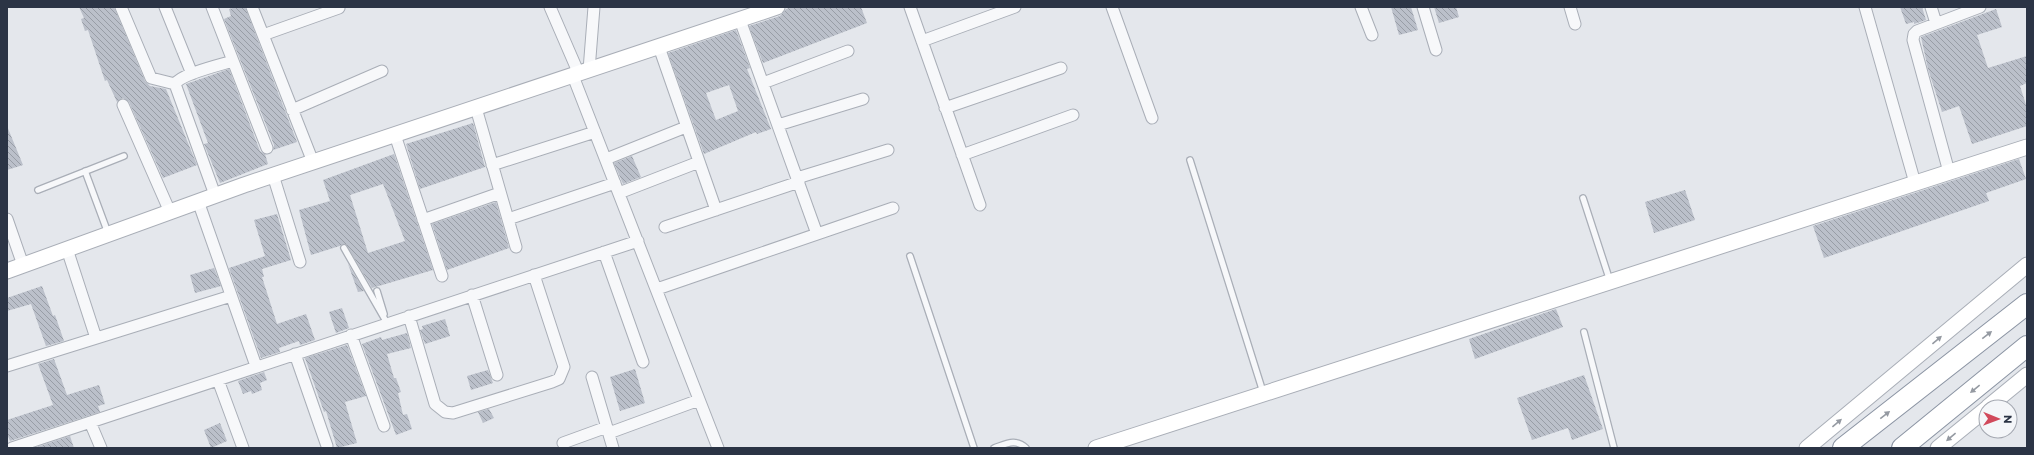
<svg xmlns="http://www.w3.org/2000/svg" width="2034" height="455" viewBox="0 0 2034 455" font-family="Montserrat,sans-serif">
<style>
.building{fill:url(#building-back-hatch);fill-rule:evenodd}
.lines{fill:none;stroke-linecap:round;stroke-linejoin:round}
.lane-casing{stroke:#a9aeb7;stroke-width:8}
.street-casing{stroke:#a9aeb7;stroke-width:13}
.secondary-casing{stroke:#a9aeb7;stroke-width:17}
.highway-casing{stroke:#8b94a3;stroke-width:22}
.lane{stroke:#f7f8fa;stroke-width:5.5}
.street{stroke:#f7f8fa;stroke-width:11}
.secondary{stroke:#fff;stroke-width:15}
.highway{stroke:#fff;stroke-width:20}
.oneway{fill:#959aa2}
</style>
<defs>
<pattern id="building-back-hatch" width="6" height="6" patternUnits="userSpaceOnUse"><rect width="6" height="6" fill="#bbc0ca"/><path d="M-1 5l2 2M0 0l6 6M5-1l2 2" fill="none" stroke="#989da6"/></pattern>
</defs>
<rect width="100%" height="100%" fill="#e4e7ec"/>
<path class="building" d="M79,7H114L145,81L150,86L166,89L197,165L163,178L129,102L123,98L117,102L107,80L105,81L88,30L85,31L81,19L84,18Z
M236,7H245L297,142L273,150L274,145L224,19L231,16L229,9Z
M791,7H861L867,23L763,63L749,26L780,16L786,9Z
M1391,7H1411L1418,30L1399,35Z
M1434,7H1456L1459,17L1439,23Z
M1900,7H1922L1926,20L1914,24V22L1906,24Z
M1996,9L2002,27L1977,35L1988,68L2027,56V83L2020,86L2027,108V126L1972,144L1959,106L1942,112L1928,69L1921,37Z
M736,30L750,68L747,69L771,129L757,134L756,132L704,154L668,53ZM729,85L738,111L716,120L706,93Z
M229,69L260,151L265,154L268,164L220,183L204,144L208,143L186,84Z
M473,123L485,167L420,189L406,144Z
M7,126L23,165L7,170Z
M394,154L433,270L372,288L346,244L311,255L299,210L330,201L323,180ZM383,184L405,241L368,253L350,195Z
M632,156L641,177L623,184L614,163Z
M2019,159L2026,179L1986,193L1989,201L1824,258L1813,226Z
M1685,190L1695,220L1654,233L1645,202Z
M496,202L509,248L447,270L432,224Z
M277,214L291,260L262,269L264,277H262L277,324L306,314L315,340L300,345L299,341L279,348L280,352L261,358L229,268L265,256L254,220Z
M348,264L364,291L358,292Z
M214,268L221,286L195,293L190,275Z
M42,286L53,316L55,315L64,341L46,346L31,304L7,311V298Z
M342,308L349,328L336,333L329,312Z
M1556,309L1563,327L1475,359L1469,339Z
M445,319L450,336L425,344L420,330L423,329L422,326Z
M407,333L411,348L387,354L394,378H396L401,392L398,393L403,415L407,414L412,429L396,435L362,344L381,337L382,340Z
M347,345L366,396L345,402L357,443L337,448L326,411L324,412L305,358Z
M54,359L67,395L99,385L105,404L98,406L100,412L10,441L7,434V420L53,405L38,364Z
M635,369L645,403L620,411L610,377Z
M488,370L493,383L471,390L467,376Z
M264,372L267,380L260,383L262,390L252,394L251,391L243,394L238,381Z
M1584,375L1603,429L1572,440L1568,428L1532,440L1517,398Z
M489,409L494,418L483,423L478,412Z
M220,423L227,441L211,448L204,430Z
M70,436L74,448H34Z"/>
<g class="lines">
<defs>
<path id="lane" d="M1190,160L1263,392
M85,171L108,233
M38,190L124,156
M1583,198L1610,281
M344,248L387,323
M910,256L974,448
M377,291L384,314
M1584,332L1614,448
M994,448C1006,444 1016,438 1026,448"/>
<path id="street" d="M121,7L151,78L175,84
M165,7L192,74
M212,7L267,148
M252,7L313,162
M550,7L579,74
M910,7L980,205
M1112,7L1152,118
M1361,7L1372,35
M1423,7L1436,50
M1570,7L1575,24
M1865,7L1915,183
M1931,7L1936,23
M740,20L817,234
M263,35L339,8
M922,41L1015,7
M659,47L716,210
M589,70L594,7
M573,76L718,448
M763,83L848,51
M123,105L170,212
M476,108L516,247
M945,108L1061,68
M292,110L382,71
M778,125L863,99
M395,135L442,276
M962,155L1073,115
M606,159L686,127
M492,165L595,132
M1949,172L1913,40L1914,34L1917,31L1980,7
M273,175L300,262
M797,178L888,150
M619,193L699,162
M215,195L175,84C181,74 220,65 233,61
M198,201L256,366
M7,219L23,265
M508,219L615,183
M423,220L500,193
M665,227L799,182
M67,249L96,338
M604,252L643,362
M657,289L893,208
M472,295L497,375
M409,316L435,404L445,412L453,413L552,382L559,379L564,367L534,275
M351,335L384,426
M295,354L327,446
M7,366L231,296
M592,377L613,448
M218,380L243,448
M90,422L101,448
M609,433L699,400
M563,443L607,427
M12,448L638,241"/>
<path id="secondary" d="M7,271L244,185L777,7
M1988,407L2027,375
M1096,448L2027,147
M1807,448L2027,265
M1938,448L1986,409"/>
<path id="highway" d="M1843,448L2027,304
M1902,448L2027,346"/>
</defs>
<use href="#lane" class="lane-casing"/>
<use href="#street" class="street-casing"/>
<use href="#secondary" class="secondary-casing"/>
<use href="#highway" class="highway-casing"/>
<use href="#lane" class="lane"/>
<use href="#street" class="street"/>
<use href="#secondary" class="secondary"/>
<use href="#highway" class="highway"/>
</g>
<defs><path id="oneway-solid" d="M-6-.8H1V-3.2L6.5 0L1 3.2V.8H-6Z"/></defs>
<g class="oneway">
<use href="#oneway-solid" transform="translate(1987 335) rotate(-38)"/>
<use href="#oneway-solid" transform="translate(1937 340) rotate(-40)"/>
<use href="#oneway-solid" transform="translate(1975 389) rotate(141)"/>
<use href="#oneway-solid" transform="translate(1885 415) rotate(-38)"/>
<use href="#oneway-solid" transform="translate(1837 423) rotate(-40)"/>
<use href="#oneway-solid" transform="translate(1951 437) rotate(140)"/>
</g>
<rect width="2034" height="455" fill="none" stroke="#2b3445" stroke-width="16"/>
<g transform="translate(1998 419) rotate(91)"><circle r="19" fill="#f4f6f9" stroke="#a4a8b1"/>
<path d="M0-3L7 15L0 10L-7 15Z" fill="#d1495b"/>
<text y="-6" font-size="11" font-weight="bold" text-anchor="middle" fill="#2b3445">N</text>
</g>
</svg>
